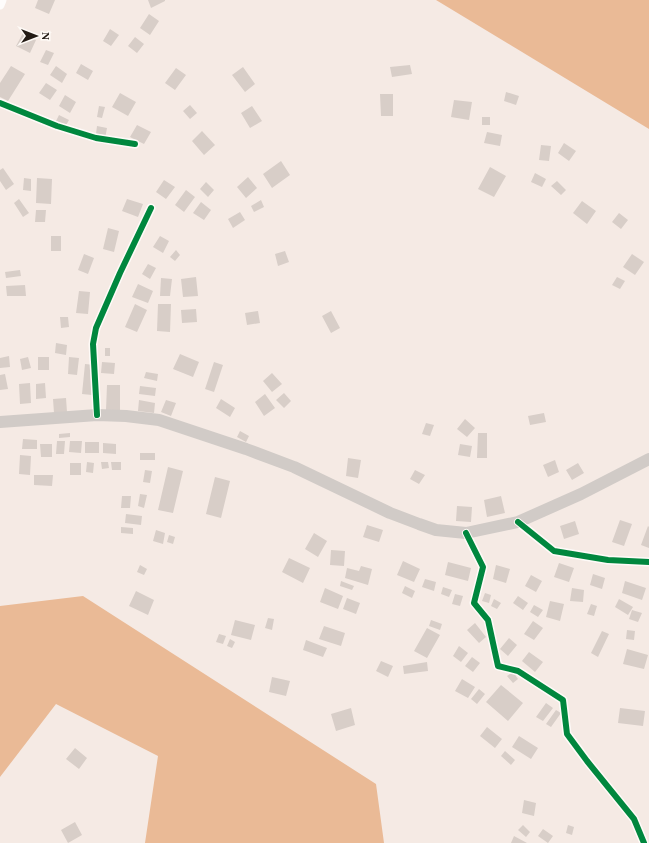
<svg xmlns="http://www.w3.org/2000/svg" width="649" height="843" viewBox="0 0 649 843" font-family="Georgia,serif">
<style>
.forest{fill:#eaba96}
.building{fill:#d8cec8}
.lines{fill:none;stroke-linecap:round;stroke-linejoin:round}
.minor{stroke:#fefcfb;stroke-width:9}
.secondary{stroke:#d1cbc7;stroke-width:12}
.cycleway-casing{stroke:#fefaf6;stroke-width:8}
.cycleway{stroke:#00873e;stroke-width:6}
</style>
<rect width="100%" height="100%" fill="#f5eae4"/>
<path class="forest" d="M436,0H649V129Z
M83,596L376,784L384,843H145L158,756L56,704L0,777V606Z"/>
<path class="building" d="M38,0H55L49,14L35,8Z
M148,0H165V1L151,8Z
M149,14L159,21L150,35L140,28Z
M110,29L119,35L111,46L103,41Z
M23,33L36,40L30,53L16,46Z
M135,37L144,44L137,53L128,46Z
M46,50L54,53L48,65L40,62Z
M81,64L93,71L88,80L76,73Z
M410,65L412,74L392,77L390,67Z
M11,66L25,74L8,101L0,97V83Z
M56,66L67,74L62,83L50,75Z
M243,67L255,84L245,92L232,75Z
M176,68L186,75L175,90L165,83Z
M46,83L57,90L50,100L39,93Z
M506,92L519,96L516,105L504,101Z
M120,93L136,102L128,116L112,107Z
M380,94H393V116H381Z
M65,95L76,102L70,113L59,106Z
M454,100L472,102L469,120L451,117Z
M190,105L197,113L190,119L183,111Z
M99,106L105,107L102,118L97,117Z
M252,106L262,121L250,128L241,113Z
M59,115L69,120L62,132L53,127Z
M482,117H490V125H482Z
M137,125L151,132L144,144L130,137Z
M97,126L107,128L104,144L95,142Z
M202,131L215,145L204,155L192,141Z
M487,132L502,135L500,146L484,143Z
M564,143L576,151L569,161L558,153Z
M541,145L551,146L549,161L539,160Z
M281,161L290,175L272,188L263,174Z
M490,167L506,176L494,197L478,189Z
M3,168L14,184L6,190L0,181V170Z
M535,173L546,179L542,187L531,182Z
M248,177L257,188L246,198L237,187Z
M24,178L31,179V191L23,190Z
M37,178L52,179L51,204L36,203Z
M164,180L175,187L166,199L156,192Z
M557,181L566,190L561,195L551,186Z
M206,182L214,190L208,197L200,189Z
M186,190L195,197L184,212L175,205Z
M19,199L29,213L23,217L14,203Z
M127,199L143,204L138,217L122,211Z
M261,200L264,207L254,212L251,206Z
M582,201L596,211L587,224L573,213Z
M201,202L211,210L204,220L193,213Z
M36,210H46L45,222H35Z
M240,212L245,220L233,228L228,219Z
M619,213L628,220L621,229L612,222Z
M108,228L119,231L114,252L103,249Z
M51,236H61V251H51Z
M160,236L169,241L163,253L153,247Z
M176,250L180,255L175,261L170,257Z
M285,251L289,262L278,266L275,254Z
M84,254L94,258L88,274L78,270Z
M632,254L644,262L635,275L623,267Z
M148,264L156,268L150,279L142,274Z
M20,270L21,276L6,278L5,272Z
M196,277L198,296L183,297L181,279Z
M617,277L625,281L620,289L612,285Z
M161,278L172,279L170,296H160Z
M138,284L153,291L148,303L132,297Z
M25,285L26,296H7L6,286Z
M79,291L90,292L88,314L76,313Z
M135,304L147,310L137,332L125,327Z
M158,304H171L170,332L157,331Z
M196,309L197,322L182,323L181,310Z
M258,311L260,323L247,325L245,313Z
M331,311L340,328L331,333L322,316Z
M60,317H68L69,327L61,328Z
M56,343L67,345L66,355L55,353Z
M105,348H110V356H105Z
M180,354L199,362L193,377L173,369Z
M9,356L10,367L0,368V358Z
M28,357L31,368L22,370L20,359Z
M38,357H49V370H38Z
M69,357L79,358L77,375L68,374Z
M102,362L115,363L114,374L101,373Z
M214,362L223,365L214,392L205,389Z
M85,364L95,365L92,395L82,394Z
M146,372L158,374L157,381L144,378Z
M272,373L282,384L272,392L263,381Z
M5,374L8,389L0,390V375Z
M30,383L31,403L20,404L19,384Z
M45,383L46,398L36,399V384Z
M107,385H120V410H106Z
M140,386L156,388L155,396L139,394Z
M284,393L291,401L284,408L276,400Z
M265,394L275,408L264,416L255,402Z
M66,398L67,412L54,413L53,399Z
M221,399L235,408L230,417L216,408Z
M139,400L155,403L154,413L138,411Z
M166,400L176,403L171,416L161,412Z
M544,413L546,422L530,425L528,416Z
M465,419L475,428L467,437L457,429Z
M426,423L434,425L430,436L422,434Z
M240,431L249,436L246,442L237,437Z
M70,433V437L59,438V434Z
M478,433H487V458H477Z
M23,439L37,440V449H22Z
M57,441H65L64,454H56Z
M70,441H82L81,453L69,452Z
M85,442H99V453H85Z
M103,443L116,444V454L103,453Z
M40,444H52V457H41Z
M460,444L472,446L470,457L458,455Z
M140,453H155V460H140Z
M20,455L31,456L30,475L19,474Z
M348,458L361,460L358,478L346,476Z
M555,460L559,472L548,477L543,465Z
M87,462L94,463L93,473L86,472Z
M101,462H108L109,468L102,469Z
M111,462H121V470H112Z
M70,463H81V475H70Z
M578,463L584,473L572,480L566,470Z
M168,467L183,471L173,513L158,510Z
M145,470L152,471L150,483L143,482Z
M415,470L425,475L419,484L410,479Z
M34,475H53L52,486L34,485Z
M215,477L230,481L221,518L206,514Z
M140,494L147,495L144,508L138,506Z
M122,496H131L130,508H121Z
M501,496L505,513L487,517L484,500Z
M457,506L472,507L471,522L456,521Z
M126,514L142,516L141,525L125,523Z
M620,520L632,524L624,546L612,542Z
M575,521L579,534L564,539L560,526Z
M367,525L383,530L379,542L363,537Z
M648,526L649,527V548L641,545Z
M121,527L133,528V534L121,533Z
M156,530L165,533L163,544L153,541Z
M314,533L327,541L318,557L305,549Z
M169,535L175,537L173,544L167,542Z
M331,550L345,551L344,566L330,565Z
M289,558L310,568L303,583L282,572Z
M403,561L420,569L414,582L397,575Z
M448,562L471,568L468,581L445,575Z
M559,563L574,568L569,582L554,577Z
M140,565L147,569L144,575L137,572Z
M496,565L510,569L506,583L493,579Z
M361,566L372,569L368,585L345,578L347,568L359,571Z
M593,574L605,578L602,589L590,585Z
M531,575L542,581L536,592L525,586Z
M425,579L436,582L434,591L422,587Z
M341,581L354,586L352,590L340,586Z
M625,581L646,588L642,600L622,593Z
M405,586L415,591L412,598L402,593Z
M443,587L452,590L449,597L441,594Z
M325,588L343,596L338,609L320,602Z
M572,588L584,590L583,602L570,601Z
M136,591L154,600L148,615L129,606Z
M485,593L491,595L489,603L482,601Z
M455,594L463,596L460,606L452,604Z
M518,596L528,603L523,610L513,603Z
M347,598L360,603L356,614L343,609Z
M494,599L501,603L497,609L491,606Z
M619,599L633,607L628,615L615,607Z
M550,601L564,604L560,621L546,617Z
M591,604L597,606L594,616L587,614Z
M534,605L543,610L538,617L530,612Z
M632,610L642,613L638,622L629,619Z
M268,618L274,619L272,630L265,628Z
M235,620L255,625L251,640L231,635Z
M431,620L442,624L440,630L429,626Z
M533,621L543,628L534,640L524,634Z
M475,623L486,637L479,643L467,630Z
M324,626L345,633L341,646L319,639Z
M427,628L440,635L427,658L414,651Z
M627,630L635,631L634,640L626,639Z
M602,631L609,634L598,657L591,653Z
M219,634L226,636L223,644L216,642Z
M509,638L517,645L508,656L500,649Z
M230,639L235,642L232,648L227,646Z
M306,640L327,648L323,657L303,650Z
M459,646L468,653L461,662L453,656Z
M627,649L648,655L644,669L623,664Z
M529,652L543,662L535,672L522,661Z
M472,657L480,663L473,672L465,666Z
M381,661L393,666L388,677L376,671Z
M427,662L428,671L404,674L403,666Z
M513,672L518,679L513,683L507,676Z
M272,677L290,681L286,696L269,692Z
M462,679L475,687L468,698L455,691Z
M501,685L523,703L508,721L486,702Z
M479,689L485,694L477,704L471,699Z
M546,703L553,708L543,721L536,717Z
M351,708L355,725L336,731L331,714Z
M620,708L645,711L643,726L618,723Z
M556,710L561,713L551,727L546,724Z
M487,727L502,739L495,748L480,736Z
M519,736L538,748L531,759L512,747Z
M75,748L87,758L79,769L66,759Z
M505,751L515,760L511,765L501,756Z
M524,800L536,803L534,816L522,813Z
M75,822L82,835L68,843L61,830Z
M523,825L530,832L526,837L518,830Z
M568,825L574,827L572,835L566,833Z
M543,829L553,836L548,843L538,836Z
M514,836L527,843H511Z"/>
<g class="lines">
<path class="minor" d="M0,5L2,0
M0,103L57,126L96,138L135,144
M97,415L93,344L96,328L120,273L151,208
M518,522L554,551L608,560L649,562
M466,533L483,567L474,603L488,620L498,666L518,671L563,700L567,734L587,761L634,819L644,843"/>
<path class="secondary" d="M0,422L97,415L126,416L159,420L246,449L294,467L390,513L419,524L436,530L466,533L518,522L581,494L649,459"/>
<defs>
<path id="cycleway" d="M0,103L57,126L96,138L135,144
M97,415L93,344L96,328L120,273L151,208
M518,522L554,551L608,560L649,562
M466,533L483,567L474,603L488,620L498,666L518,671L563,700L567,734L587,761L634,819L644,843"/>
</defs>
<use href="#cycleway" class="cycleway-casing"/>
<use href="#cycleway" class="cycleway"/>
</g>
<g transform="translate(36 36) rotate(90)" stroke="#fefaf6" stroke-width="3" paint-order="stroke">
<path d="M0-3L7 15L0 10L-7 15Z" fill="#231b15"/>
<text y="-6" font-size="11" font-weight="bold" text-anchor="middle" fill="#231b15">N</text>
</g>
</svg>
